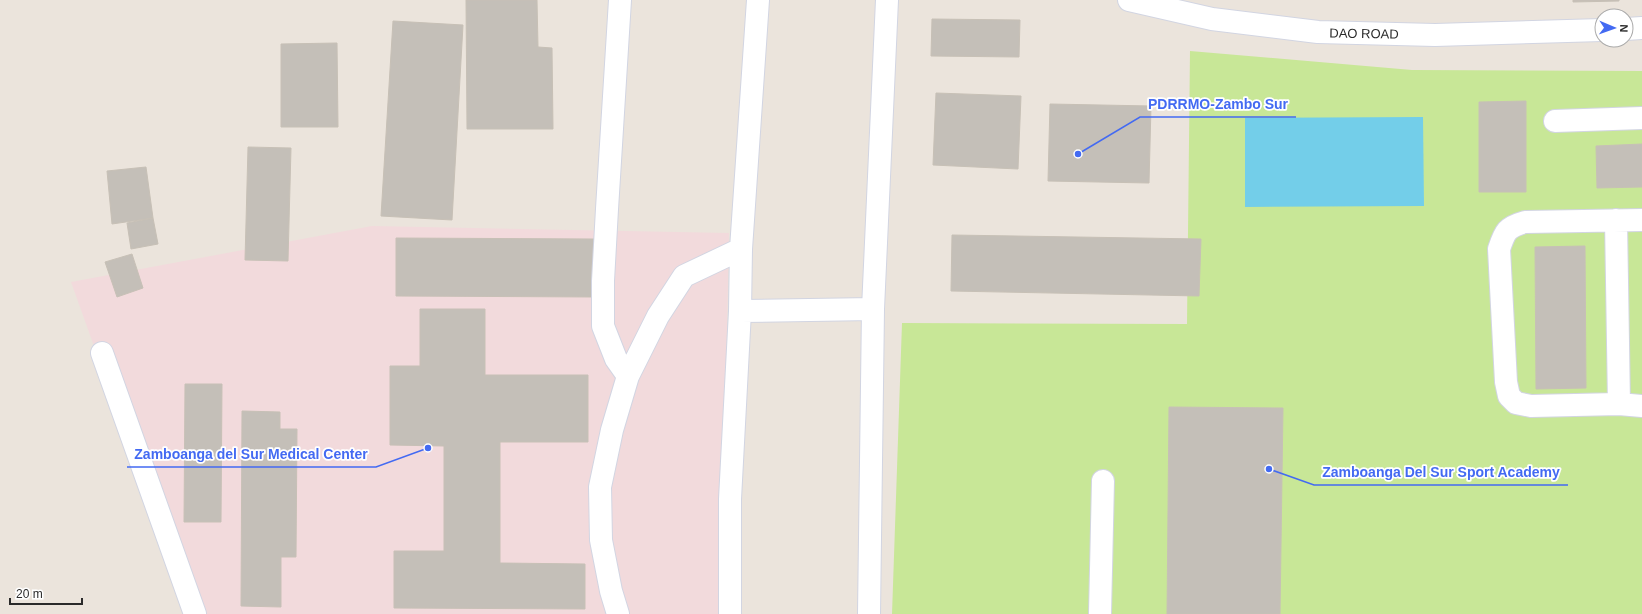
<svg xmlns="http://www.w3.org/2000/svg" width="1642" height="614" viewBox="0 0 1642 614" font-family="Helvetica,sans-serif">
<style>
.medical{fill:#f2dadc}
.pitch{fill:#c8e797}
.water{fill:#73cee9}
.building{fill:#c4bfb8;stroke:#c7c0b6}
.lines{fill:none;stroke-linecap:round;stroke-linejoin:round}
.minor-casing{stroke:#d2d5e2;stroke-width:24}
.minor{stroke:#fff;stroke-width:22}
.labels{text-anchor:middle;stroke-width:3.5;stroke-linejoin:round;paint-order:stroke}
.street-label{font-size:13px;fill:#2a2a2a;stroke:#fff}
.leader{fill:none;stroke:#436af2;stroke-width:1.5}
.callout-dot{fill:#436af2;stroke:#fff;stroke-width:1.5}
.callout-label{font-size:14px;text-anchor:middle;font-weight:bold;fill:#436af2;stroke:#fff;stroke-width:3.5;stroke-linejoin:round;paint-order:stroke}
</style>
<rect width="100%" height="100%" fill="#ebe4dc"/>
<path class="medical" d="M372,226L729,233L721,614H190L71,282Z"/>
<path class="pitch" d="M1190,51L1412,70L1642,71V614H892L902,323L1187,324Z"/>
<path class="water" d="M1423,117L1424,206L1245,207V118Z"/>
<path class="building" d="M466,0H537L538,47L552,48L553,129H467Z
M1573,0H1619V1L1573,2Z
M932,19L1020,20L1019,57L931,56Z
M393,21L463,25L452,220L381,216Z
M337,43L338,127H281V44Z
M936,93L1021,96L1018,169L933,165Z
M1526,101V192H1479V102Z
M1050,104L1151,106L1149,183L1048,181Z
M1642,144V187L1597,188L1596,146Z
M248,147L291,148L288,261L245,260Z
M146,167L153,218L112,224L107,171Z
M153,218L158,244L131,249L127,223Z
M952,235L1201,239L1199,296L951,291Z
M396,238L594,239V297L396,296Z
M1585,246L1586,388L1536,389L1535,247Z
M132,254L143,288L117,297L105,262Z
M420,309H485V375H588V442H500V563L585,564V609L394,608V551H444V446L390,445V366H420Z
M185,384H222L221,522H184Z
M1169,407L1283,408L1280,614H1167Z
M242,411L280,412V429H297L296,557H281V607L241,606Z"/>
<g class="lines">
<defs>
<path id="minor" d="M620,0L607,209L603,281V326L616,359L628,376
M758,0L741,249L740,311L873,309
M1129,0L1212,19L1318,32L1435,35L1602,30
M1626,29L1642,28
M1555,121L1642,118
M1616,220L1619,404
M1642,220L1525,222C1507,227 1505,231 1499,249L1506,382L1509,396L1516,403L1531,406L1619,404L1642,406
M102,353L195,614
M618,614L611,591L601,540L600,487L612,430L628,376L658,316L684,276L741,249
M730,614V499L740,311
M869,614L873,309L887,0
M1100,614L1103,481"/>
</defs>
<use href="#minor" class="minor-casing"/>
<use href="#minor" class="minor"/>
</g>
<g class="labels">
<g class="street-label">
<text transform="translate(1364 33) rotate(1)" y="5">DAO ROAD</text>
</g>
</g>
<path class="leader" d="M1078 154L1140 117H1296M428 448L376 467H127M1269 469L1314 485H1568"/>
<g class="callout-dot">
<circle cx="1078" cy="154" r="4"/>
<circle cx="428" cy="448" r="4"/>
<circle cx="1269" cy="469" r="4"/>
</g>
<g class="callout-label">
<text x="1218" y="109">PDRRMO-Zambo Sur</text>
<text x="251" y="459">Zamboanga del Sur Medical Center</text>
<text x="1441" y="477">Zamboanga Del Sur Sport Academy</text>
</g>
<g transform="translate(1614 28) rotate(92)"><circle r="19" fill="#ffffff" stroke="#aaaaaa"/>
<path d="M0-3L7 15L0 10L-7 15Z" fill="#436af2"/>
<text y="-6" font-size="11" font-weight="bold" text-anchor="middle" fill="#2a2a2a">N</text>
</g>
<path d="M10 598v6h72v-6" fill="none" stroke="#2a2a2a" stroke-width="2"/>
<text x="16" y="598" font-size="12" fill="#2a2a2a" stroke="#ffffff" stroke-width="3" paint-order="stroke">20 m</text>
</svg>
